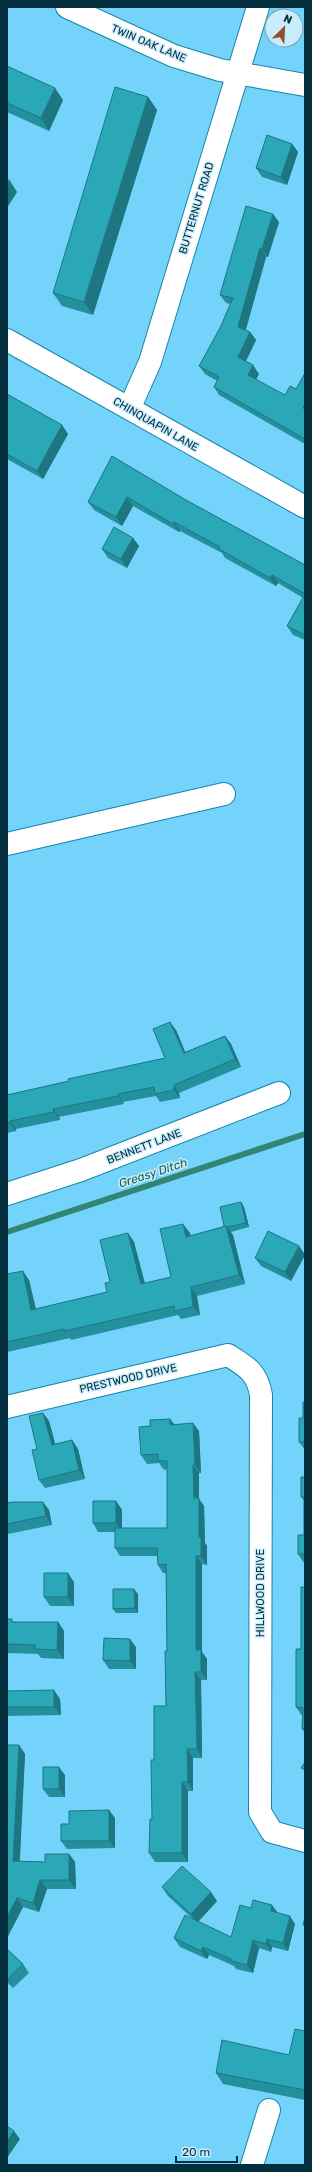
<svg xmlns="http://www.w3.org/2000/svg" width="312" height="2172" viewBox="0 0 312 2172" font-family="Rubik,sans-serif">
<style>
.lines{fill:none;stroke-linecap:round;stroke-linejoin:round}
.stream{stroke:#328572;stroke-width:6}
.minor-casing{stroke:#1784a9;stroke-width:24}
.minor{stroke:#fff;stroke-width:22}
.wall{fill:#25909d}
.shaded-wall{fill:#1e7680}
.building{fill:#2ba8b7;stroke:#1e7680}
.labels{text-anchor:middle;stroke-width:3;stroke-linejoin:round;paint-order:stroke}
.street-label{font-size:11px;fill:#032f3e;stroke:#c9ecfc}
.water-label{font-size:12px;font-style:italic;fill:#17634c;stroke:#c9ecfc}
</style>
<rect width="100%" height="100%" fill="#74d3fa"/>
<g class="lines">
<path class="stream" d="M7,1232L305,1134"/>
<defs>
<path id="minor" d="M67,7L174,56L220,70L305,85
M7,340L305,507
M130,407L150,362L258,7
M7,844L224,794
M7,1194L81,1170L279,1093
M7,1407L228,1355C247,1367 257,1372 261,1395L260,1812L272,1832L305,1841
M252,2165L269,2110"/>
</defs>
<use href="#minor" class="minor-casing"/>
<use href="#minor" class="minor"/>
</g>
<path class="wall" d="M7,66L63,100L49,131L7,112Z
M148,97L157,110L93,315L62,306L53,293Z
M292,144L298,152L287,185L262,177L256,168Z
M279,222L268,257H266L246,330L250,332L256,340L246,361L259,374L256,380L285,395L296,389L305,373V444L219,395L214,387L217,381L205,374L199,366L220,328L230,304L226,303L220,295Z
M7,394L62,425L68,434L43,479L7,459Z
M112,456L186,500L305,565V640L293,635L287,626L303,598L278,583L276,586L225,558L222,553L180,531L179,532L133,506L122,526L94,510L88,502Z
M133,538L139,546L127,568L108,558L102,549Z
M176,1030L185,1052L225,1036L231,1044L241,1067L179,1093L180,1098L160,1102L156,1096L123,1102L124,1104L59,1117L60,1120L16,1129V1131L7,1133V1095L69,1081L165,1058Z
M241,1202L244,1207L249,1227L231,1232L233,1235L245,1284L197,1296L200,1315L181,1319L178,1315L71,1340L70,1338L7,1352V1274L29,1280L36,1309L107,1292L128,1233L134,1242L145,1283L171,1277L190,1233V1236L224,1226Z
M299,1246L305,1255L291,1281L261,1266L255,1258Z
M305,1402V1450L299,1442Z
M43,1413L49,1421L55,1444L72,1440L78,1449L85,1479L45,1488L39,1480L37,1449Z
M170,1419L174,1424L199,1431L201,1473H199V1499L204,1506L205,1543L207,1546V1565L202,1564V1652L207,1659V1680H201L202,1758H193V1791H188V1862H155L149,1853L152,1819L154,1760L166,1706L167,1651L166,1573H163L158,1565L157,1556H120L115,1548V1532H98L93,1523L116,1501L122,1510V1528H167V1469L164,1470L159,1463L147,1464L141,1455L150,1426Z
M305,1477V1563H304L298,1554L304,1535V1501L301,1497Z
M43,1502L49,1510L52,1525L8,1534L7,1560V1503Z
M74,1582V1606H50L44,1597Z
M305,1587V1733L302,1729V1716L296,1707L301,1649Z
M138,1594V1613H116L113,1609Z
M7,1619L14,1622H58L64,1631V1659L41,1658L38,1654L7,1653Z
M136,1647V1669H109L103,1660Z
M7,1691L60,1699L61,1715L7,1716Z
M19,1745L25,1754L20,1861L45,1862L69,1854L75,1862L76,1889H47L39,1912L23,1907L7,1938Z
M65,1775V1797H49L43,1789Z
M115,1818V1848L67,1849L61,1841L69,1824Z
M162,1887L217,1901L198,1922L231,1937L251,1908L277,1913L295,1924L288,1951L272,1947L271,1952L259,1948L253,1973L236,1969L234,1966L209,1955L207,1959L180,1947L174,1938L193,1919L168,1896Z
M7,1949L23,1964L29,1973L13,1988L7,1982Z
M305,2031V2100L223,2084L216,2073L289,2055Z"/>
<path class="shaded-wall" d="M55,88L63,100L49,131L41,118Z
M148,97L157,110L93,315L84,302Z
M292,144L298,152L287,185L281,177Z
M10,181L17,192L7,208V185Z
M273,214L279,222L268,257L262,249Z
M260,248L266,257L244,335L238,327Z
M250,332L256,340L244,365L238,357Z
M253,365L259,374L253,384L248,375Z
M62,425L68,434L43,479L37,471Z
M127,497L133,506L122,526L116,517Z
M174,522L180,531L179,532L173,524Z
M133,538L139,546L127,568L121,559Z
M272,575L278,583L276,586L270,578Z
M170,1022L176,1030L189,1061L184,1053Z
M225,1036L231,1044L241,1067L235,1059Z
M174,1085L179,1093L180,1098L174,1090Z
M118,1094L123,1102L124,1104L118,1096Z
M53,1109L59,1117L60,1120L54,1112Z
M10,1121L16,1129V1131L10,1123Z
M241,1202L244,1207L249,1227L246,1223Z
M183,1224L190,1233L193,1246L186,1237Z
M226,1226L233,1235L245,1284L239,1275Z
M128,1233L134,1242L147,1293L141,1284Z
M299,1246L305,1255L291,1281L285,1272Z
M23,1271L29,1280L38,1319L31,1310Z
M191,1287L197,1296L200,1315L193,1307Z
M43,1413L49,1421L58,1454L52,1445Z
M170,1419L176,1427L170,1425Z
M193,1423L199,1431L201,1473L195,1465Z
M72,1440L78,1449L85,1479L79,1470Z
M193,1465L199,1473V1499L204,1506L205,1543L207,1546V1565L201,1556L194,1498Z
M116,1501L122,1510V1532L116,1523Z
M43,1502L49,1510L52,1525L46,1516Z
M7,1533L8,1534L7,1560Z
M196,1556L202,1564V1652L207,1659V1680L201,1672L196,1650Z
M68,1573L74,1582V1606L68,1597Z
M134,1589L138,1594V1613L135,1608Z
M58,1622L64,1631V1659L57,1650Z
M130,1639L136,1647V1669L130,1661Z
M195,1672L201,1680L202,1758L197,1749Z
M54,1690L60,1699L61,1715L54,1707Z
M19,1745L25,1754L19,1870L13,1861Z
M187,1749L193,1758V1791L188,1782Z
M59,1767L65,1775V1797L59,1789Z
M182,1782L188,1791V1862L182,1853Z
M109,1810L115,1818V1848L109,1841Z
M69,1854L75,1862L76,1889L69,1880Z
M40,1880L47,1889L39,1912L33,1903Z
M211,1892L217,1901L197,1923L191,1914Z
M17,1898L23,1907L7,1938V1917Z
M272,1905L278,1913L271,1911Z
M290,1916L295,1924L288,1951L283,1943Z
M267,1939L272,1947L271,1952L266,1944Z
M253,1940L259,1948L253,1973L247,1965Z
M203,1947L209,1955L207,1959L201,1951Z
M14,2131L20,2139L7,2158V2141Z"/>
<path class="building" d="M7,66L55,88L41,118L7,103Z
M115,87L148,97L84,302L53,293Z
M267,135L292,144L281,177L256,168Z
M7,179L10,181L7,185Z
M246,206L273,214L262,249L260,248L238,327L250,332L238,357L253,365L248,375L285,395L290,386L296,389L305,373V404L303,408L305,409V439L214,387L219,377L199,366L220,328L233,298L220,295Z
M7,394L62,425L37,471L7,454Z
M112,456L186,500L305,565V594L272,575L270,578L219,549L220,547L174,522L173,524L127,497L116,517L88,502Z
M114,527L133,538L121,559L102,549Z
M305,594V635L287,626Z
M170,1022L184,1053L225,1036L235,1059L174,1085V1090L155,1094L154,1087L118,1094V1096L53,1109L54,1112L10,1121V1123L7,1124V1095L69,1081L68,1079L165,1058L153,1029Z
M241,1202L246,1223L227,1227L226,1226H224L220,1207Z
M183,1224L186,1237L226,1226L239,1275L191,1287L193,1307L175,1311L174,1306L65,1331L64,1329L7,1342V1274L23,1271L31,1310L107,1292L105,1283L110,1282L100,1240L128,1233L141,1284L171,1277L160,1229Z
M268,1231L299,1246L285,1272L255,1258Z
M303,1402H305V1442H299V1418H303Z
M43,1413L52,1445L72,1440L79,1470L39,1480L32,1450L37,1449L29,1416Z
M170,1419V1425L193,1423L195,1465H193L194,1498H199V1537H201V1556H196V1650H201V1672H195L197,1749H187L188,1782H182V1853H149L150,1819H152L151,1760H154V1706H166L165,1651H167L166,1564L158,1565L157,1548H115V1528H167V1461H158V1454L141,1455L139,1427L150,1426V1420Z
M301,1477H305V1554H298V1535H304V1497H301Z
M93,1501H116V1523H93Z
M12,1502H43L46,1516L7,1524V1503Z
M44,1573H68V1597H44Z
M301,1587H305V1729H302L303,1708L296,1707V1649H301Z
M113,1589H134L135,1608L113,1609Z
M7,1619H12V1622H58L57,1650L35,1649V1645L7,1644Z
M104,1638L130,1639V1661L103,1660Z
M54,1690V1707H7V1691Z
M7,1745H19L13,1861L45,1862V1854H69V1880H40L33,1903L17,1898L7,1917Z
M305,1762V1770L301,1768Z
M43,1767H59V1789H43Z
M109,1810V1841H61V1824H69V1811Z
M182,1866L211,1892L191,1914L162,1887Z
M253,1900L272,1905L271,1911L290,1916L283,1943L267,1939L266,1944L253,1940L247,1965L231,1961V1959L203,1947L201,1951L174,1938L185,1915L231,1937L240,1905L251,1908Z
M305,1917V1925H303Z
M7,1949L23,1964L7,1980Z
M295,2029L305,2031V2090L216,2073L222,2040L289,2055Z
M7,2126L14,2131L7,2141Z"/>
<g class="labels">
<g class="street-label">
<text transform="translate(149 43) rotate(23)" y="4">TWIN OAK LANE</text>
<text transform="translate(196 208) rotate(-73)" y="4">BUTTERNUT ROAD</text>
<text transform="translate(156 424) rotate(30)" y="4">CHINQUAPIN LANE</text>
<text transform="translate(144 1146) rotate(-21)" y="4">BENNETT LANE</text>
<text transform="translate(128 1378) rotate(-13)" y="4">PRESTWOOD DRIVE</text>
<text transform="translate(260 1593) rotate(-90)" y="4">HILLWOOD DRIVE</text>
</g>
<g class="water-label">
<text transform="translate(153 1173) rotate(-18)" y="4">Greasy Ditch</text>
</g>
</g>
<rect width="312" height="2172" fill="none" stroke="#032f3e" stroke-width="16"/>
<g transform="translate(284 28) rotate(24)"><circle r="19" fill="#c9ecfc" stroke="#7aa0b0"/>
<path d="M0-3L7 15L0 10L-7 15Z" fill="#954e28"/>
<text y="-6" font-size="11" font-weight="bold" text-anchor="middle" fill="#032f3e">N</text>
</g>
<path d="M176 2156v6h61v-6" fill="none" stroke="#032f3e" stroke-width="2"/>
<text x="182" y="2156" font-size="12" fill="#032f3e" stroke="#c9ecfc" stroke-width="3" paint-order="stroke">20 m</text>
</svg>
